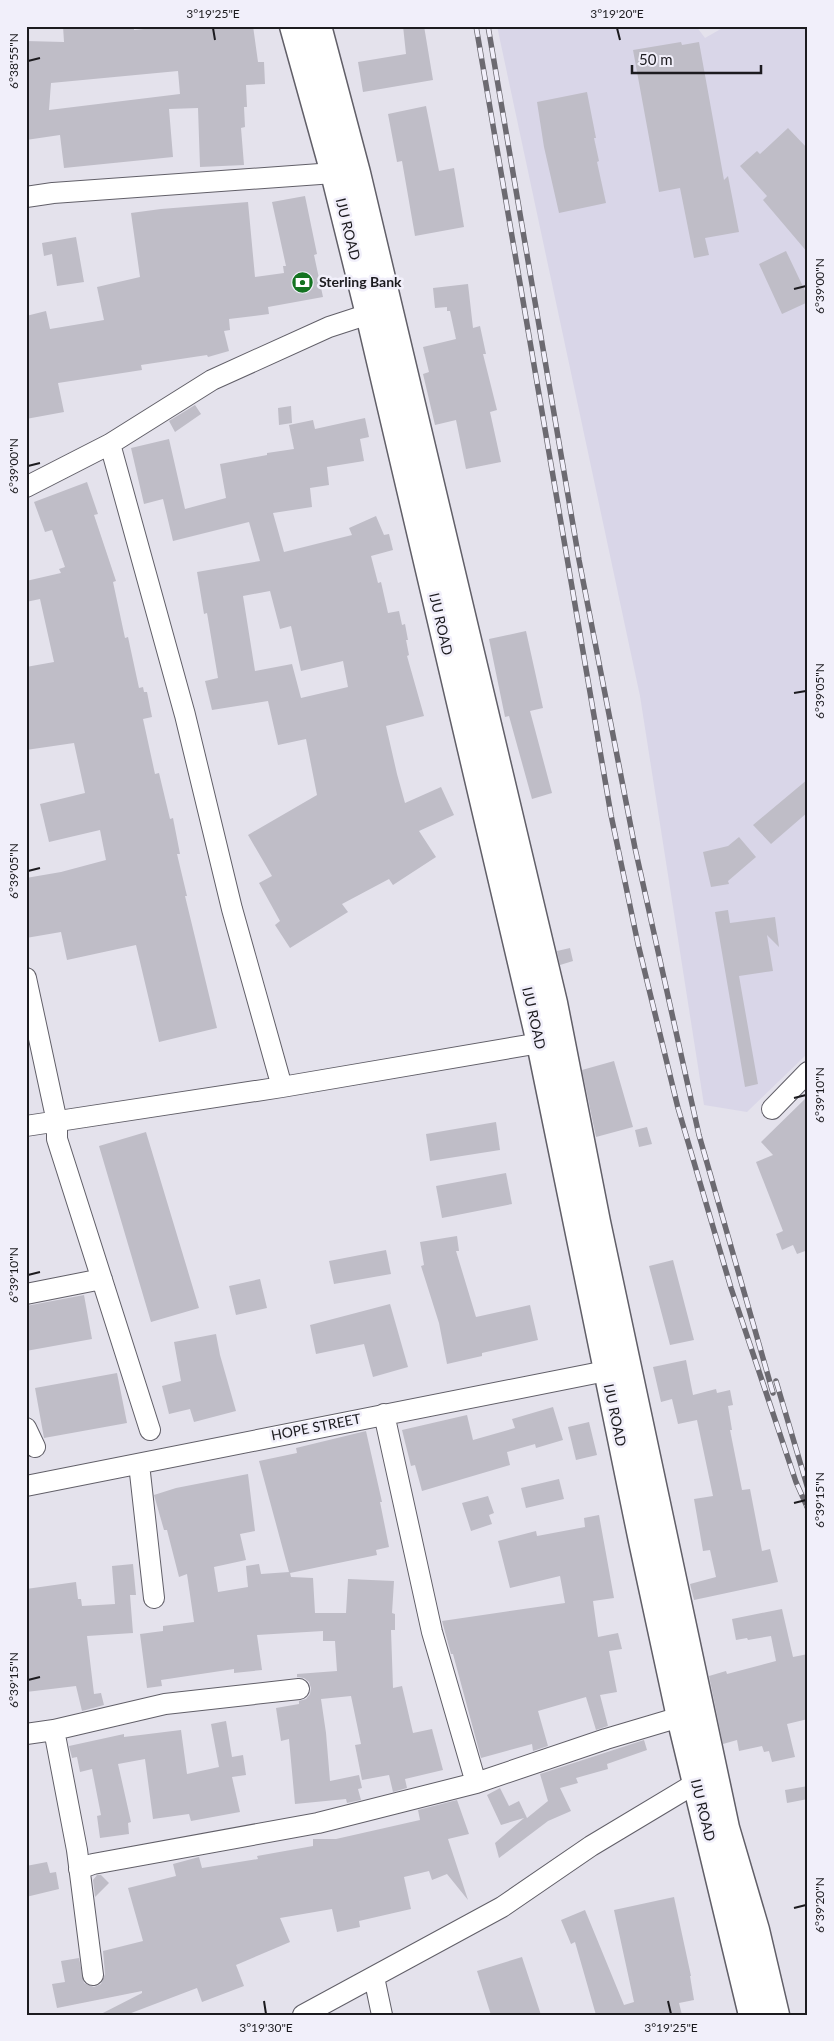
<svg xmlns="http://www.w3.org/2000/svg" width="834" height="2041" viewBox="0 0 834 2041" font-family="Lato,sans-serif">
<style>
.built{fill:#d9d6e8}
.building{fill:#bfbdc7;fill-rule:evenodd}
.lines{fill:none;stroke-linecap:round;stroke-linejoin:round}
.minor-casing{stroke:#615f68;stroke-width:22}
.major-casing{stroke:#615f68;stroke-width:29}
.minor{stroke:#fff;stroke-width:20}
.major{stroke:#fff;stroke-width:26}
.rail-casing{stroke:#6c6a71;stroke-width:5.5}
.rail{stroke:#f1effa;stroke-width:4;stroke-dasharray:11;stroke-linecap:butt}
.ticks{fill:none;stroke:#1c1b1f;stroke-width:2}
.labels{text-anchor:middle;stroke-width:5;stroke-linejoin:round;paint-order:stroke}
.street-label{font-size:14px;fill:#1c1b1f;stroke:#f1effa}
.poi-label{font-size:14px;font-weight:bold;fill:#1c1b1f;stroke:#f1effa;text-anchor:start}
.neatline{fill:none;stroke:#1c1b1f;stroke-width:2}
.ticks-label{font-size:12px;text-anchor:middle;fill:#1c1b1f}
</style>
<rect width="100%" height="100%" fill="#e4e2ec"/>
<path class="built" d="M497,26H696L705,38L726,26H808V1053L747,1112L704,1105L640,696Z"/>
<path class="building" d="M63,26H80V29L134,26V30L174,26H253L258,62H264L265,84L246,85L247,107H244L245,127L241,128L244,165L200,167L198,108L169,109L173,157L64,168L60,135L26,140V41L64,42ZM178,71L180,94L49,110L51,83Z
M403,26H424L433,80L363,92L358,62L406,54Z
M681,42L682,45L699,42L724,180L728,176L739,232L705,238L709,255L694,258L680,188L659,192L633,50Z
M587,92L596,138H594L599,161L597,162L606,203L559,213L544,147L537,102Z
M426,106L439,171L454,168L464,227L415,236L402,161L397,162L388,114Z
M788,128L808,149V253L763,200L767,196L740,166L757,151L760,154Z
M305,196L317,254L314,255L323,297L268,307L269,314L229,319L230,330L224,331L229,351L208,357L207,355L141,365L142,370L58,383L64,412L26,419V316L46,311L50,329L104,320L97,287L140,277L131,213L161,209L248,202L255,277L284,273L283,266H286L272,202Z
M76,237L84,282L57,286L52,254L44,256L42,243Z
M786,251L808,297V302L782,314L759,264Z
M468,284L473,328L480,326L486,354H483L497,410L490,412L501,462L466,469L456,420L435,425L423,374L429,372L423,347L456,339L450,311H447V307L435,308L433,288Z
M195,405L201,414L175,432L169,421Z
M291,406L292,423L279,425L278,408Z
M365,418L369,437L360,439L364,461L327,467L329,485L310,488L312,507L273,513L284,552L352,535L349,528L376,516L384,535L389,534L393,550L371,556L378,583L381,582L388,613L399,611L402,625L405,624L408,640H406L409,655L407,656L424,716L386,726L397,774L405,803L441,787L454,815L419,831L436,857L393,885L389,879L342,904L348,912L290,948L275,925L280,921L259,883L272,876L248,835L317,795L306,739L278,745L268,701L212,710L205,681L218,678L207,613L204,614L197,572L260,561L249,522L173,541L163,499L144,504L131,448L169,439L185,509L226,498L220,464L267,455V453L294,449L289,425L313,420L315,429ZM270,591L280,629L291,626L301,671L343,661L348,687L301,698L292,664L255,671L243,596Z
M87,482L98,514L94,515L116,581L113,582L125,638L128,637L139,688L143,687L144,692H147L152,717L143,719L155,774L159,773L170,819L173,818L180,854H177L187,896H185L217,1028L159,1042L136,945L67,960L61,932L26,938V878L61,872L106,860L100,830L49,842L40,804L85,793L74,743L26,750V667L54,662L40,599L26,602V581L61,573L59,569L65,567L52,530L45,532L34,502Z
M526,631L543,708L530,711L552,793L532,799L509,716L505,717L489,639Z
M808,779V812L771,844L753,825Z
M739,837L756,857L728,881L729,884L711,887L703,852L728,846Z
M728,910L730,923L775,917L779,947L767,935L773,971L739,976L758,1084L745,1087L715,912Z
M570,948L573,961L560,965L557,951Z
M614,1061L633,1127L596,1137L582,1070Z
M808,1096V1250L797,1254L793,1245L782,1250L776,1234L783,1231L756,1162L773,1155L761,1142Z
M496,1122L500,1150L430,1161L426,1134Z
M647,1127L652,1144L639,1147L635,1130Z
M146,1132L199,1308L151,1322L99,1146Z
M506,1173L512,1204L442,1218L436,1186Z
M457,1236L459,1251H456L476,1317L530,1305L538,1340L482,1353V1356L447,1364L439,1323L421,1266L424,1265L420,1242Z
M386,1250L391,1274L334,1284L329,1261Z
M673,1260L694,1340L670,1345L649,1266Z
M260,1279L267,1308L236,1315L229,1286Z
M84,1295L92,1339L26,1351V1306Z
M390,1304L408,1367L373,1377L364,1344L316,1354L310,1325Z
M216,1334L220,1355L236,1411L194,1422L190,1409L169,1414L162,1386L181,1381L174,1342Z
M686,1360L693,1395L716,1389L717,1393L730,1390L733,1405L728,1406L732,1430H730L742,1490L750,1489L762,1551L770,1549L778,1582L694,1600L690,1584L716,1577L710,1550L703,1551L694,1499L713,1496L697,1420L678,1424L672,1399L661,1402L653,1367Z
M117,1373L127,1423L44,1438L35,1388Z
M553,1407L563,1440L536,1448L535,1444L507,1452L510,1465L422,1491L415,1465L411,1466L402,1430L467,1415L473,1440L515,1428L512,1419Z
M589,1422L597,1455L576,1460L568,1427Z
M366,1431L382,1502H380L389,1547L376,1550L377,1555L290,1573L291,1577L313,1578L315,1613H346L348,1579L394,1581L392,1613L395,1614V1630H391L393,1688L402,1686L413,1733L432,1729L443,1770L405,1779L407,1788L393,1792L389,1775L362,1780L355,1745L361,1744L351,1696L321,1699L326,1733L330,1781L359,1775L362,1788L358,1789L361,1800L347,1803L346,1799L295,1804L289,1739L281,1741L276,1708L299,1704V1701L306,1699L310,1694L311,1688L309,1682L304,1678L297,1677V1674L337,1671L335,1641H323V1631L257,1635L262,1670L234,1673V1669L161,1680L162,1686L147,1688L140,1634L163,1631V1626L194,1622L187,1574L179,1577L167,1530H164L154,1495L176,1488L248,1474L255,1531L240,1534L246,1560L214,1567L218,1592L248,1587L246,1566L259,1564L261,1574L289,1572L259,1461L297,1453L296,1448Z
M559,1479L564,1499L526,1508L521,1488Z
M488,1496L494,1513L489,1515L492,1524L471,1531L462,1503Z
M599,1515L614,1598L593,1601L598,1637L618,1633L622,1649L609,1651L617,1692L600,1695L608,1726L596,1730L586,1697L538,1711L548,1746L533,1751L532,1744L481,1758L453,1654H451L442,1621L565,1603L560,1576L510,1588L498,1541L536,1531L537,1536L585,1527L584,1518Z
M133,1564L136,1595H130L133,1633L87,1636L94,1694L101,1693L104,1705L82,1711L76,1686L26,1692V1589L76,1582L78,1599H81L82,1606L115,1604L112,1566Z
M782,1609L793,1657L808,1654V1719L787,1724L795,1757L772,1762L769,1751L764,1752L762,1746L739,1751L737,1740L723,1744L709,1676L726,1671L727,1674L776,1661L771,1636L748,1640L747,1638L736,1640L732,1619Z
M226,1721L232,1757L243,1755L246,1775L232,1777L240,1812L191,1821L189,1814L153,1819L145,1759L118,1764L131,1822L128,1823L129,1834L100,1838L97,1816L101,1815L92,1769L80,1772L77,1757L72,1758L69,1746L124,1734V1737L181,1730L187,1774L219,1767L211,1724Z
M644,1740L647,1750L607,1764L608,1769L576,1778L578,1783L560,1788L571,1811L548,1821L499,1858L495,1843L524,1818L501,1825L487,1795L500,1788L509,1806L519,1801L527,1818L548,1801L540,1774Z
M808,1786V1799L787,1803L785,1790Z
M457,1800L469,1834L448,1839L468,1900L447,1874L432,1880L429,1871L404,1877L411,1909L359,1921L360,1927L337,1932L332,1909L280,1918L290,1942L236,1965L244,1986L202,2002L197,1988L126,2015H99L142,1993V1991L57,2008L52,1984L65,1982L61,1961L79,1958L84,1983L94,1987L101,1984L105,1974L103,1951L143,1941L128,1888L176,1876L173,1864L199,1857L202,1868L258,1859L257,1856L313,1846V1839H336L420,1820L418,1810Z
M47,1862L50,1873L56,1872L59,1889L26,1897V1866Z
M97,1875H101L109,1883L95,1897L93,1880Z
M674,1897L691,1976H690L694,2000L679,2003L682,2015H596L575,1942L571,1944L561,1920L585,1910L624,2005L634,2002L614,1910Z
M522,1957L541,2015H491L477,1971Z"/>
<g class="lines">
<defs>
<path id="minor" d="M26,197L53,193L334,173
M110,444L185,715L232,909L282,1087
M26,487L110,444L212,380L329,327L369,314
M26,978L57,1122V1139L150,1430
M772,1109L808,1072
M26,1126L282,1087L540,1043
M26,1294L102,1279
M384,1414L432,1632L476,1783
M26,1428L35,1447
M139,1464L154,1598
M26,1486L606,1371
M54,1730L77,1850L93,1975
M26,1734L54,1730L165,1704L299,1689
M79,1869L93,1864L318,1823L476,1783L606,1739L680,1717
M374,1977L382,2015
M303,2015L502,1907L591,1846L696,1783"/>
<path id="major" d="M293,26L334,173L369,314L540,1043L642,1541L680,1717L752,2015
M318,26L357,173L554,1003L597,1222L726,1828L756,1930L776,2015"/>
</defs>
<use href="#minor" class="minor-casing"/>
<use href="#major" class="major-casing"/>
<use href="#minor" class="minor"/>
<use href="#major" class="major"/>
<defs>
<path id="rail" d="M476,26L611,815L638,944L678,1108L731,1288L796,1482L808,1509
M488,26L579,560L635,848L699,1135L773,1393
M776,1381L808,1489"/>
</defs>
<use href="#rail" class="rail-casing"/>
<use href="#rail" class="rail"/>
</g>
<path class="ticks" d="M213,28L215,40M617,28L620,40M28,61L40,58M794,289L806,286M28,466L40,463M794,693L806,691M28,871L40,868M794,1098L806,1095M28,1275L40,1272M794,1503L806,1500M28,1680L40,1677M794,1908L806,1905M264,2001L266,2014M668,2001L671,2014"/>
<defs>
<symbol id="bank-disc" viewBox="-11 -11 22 22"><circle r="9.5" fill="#147321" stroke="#f1effa"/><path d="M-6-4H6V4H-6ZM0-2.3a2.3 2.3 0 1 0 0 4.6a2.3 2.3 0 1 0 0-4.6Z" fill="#fff"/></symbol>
</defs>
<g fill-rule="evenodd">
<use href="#bank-disc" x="290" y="270" width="25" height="25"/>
</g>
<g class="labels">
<g class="street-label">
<text transform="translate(348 229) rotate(76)" y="5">IJU ROAD</text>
<text transform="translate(441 624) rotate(77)" y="5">IJU ROAD</text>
<text transform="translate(534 1018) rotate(77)" y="5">IJU ROAD</text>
<text transform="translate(615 1415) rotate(78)" y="5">IJU ROAD</text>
<text transform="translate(316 1427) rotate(-11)" y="5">HOPE STREET</text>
<text transform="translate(703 1810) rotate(76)" y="5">IJU ROAD</text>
</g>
<g class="poi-label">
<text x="319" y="287">Sterling Bank</text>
</g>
</g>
<rect width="834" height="2041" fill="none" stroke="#f1effa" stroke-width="55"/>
<path d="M632 65v8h129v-8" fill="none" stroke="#1c1b1f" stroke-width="2.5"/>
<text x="639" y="65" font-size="15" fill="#1c1b1f" stroke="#f1effa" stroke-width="4" paint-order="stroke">50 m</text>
<rect x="28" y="28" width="778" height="1986" class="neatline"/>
<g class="ticks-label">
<text x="213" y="18">3°19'25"E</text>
<text x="617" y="18">3°19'20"E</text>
<text transform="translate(14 61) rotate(-90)" y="4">6°38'55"N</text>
<text transform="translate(820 286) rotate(-90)" y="4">6°39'00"N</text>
<text transform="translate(14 466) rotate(-90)" y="4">6°39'00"N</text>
<text transform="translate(820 691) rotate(-90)" y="4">6°39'05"N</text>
<text transform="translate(14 871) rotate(-90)" y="4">6°39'05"N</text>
<text transform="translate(820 1095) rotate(-90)" y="4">6°39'10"N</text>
<text transform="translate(14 1275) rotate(-90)" y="4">6°39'10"N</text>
<text transform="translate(820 1500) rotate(-90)" y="4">6°39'15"N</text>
<text transform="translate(14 1680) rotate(-90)" y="4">6°39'15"N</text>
<text transform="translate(820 1905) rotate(-90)" y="4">6°39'20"N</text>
<text x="266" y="2032">3°19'30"E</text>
<text x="671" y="2032">3°19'25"E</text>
</g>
</svg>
